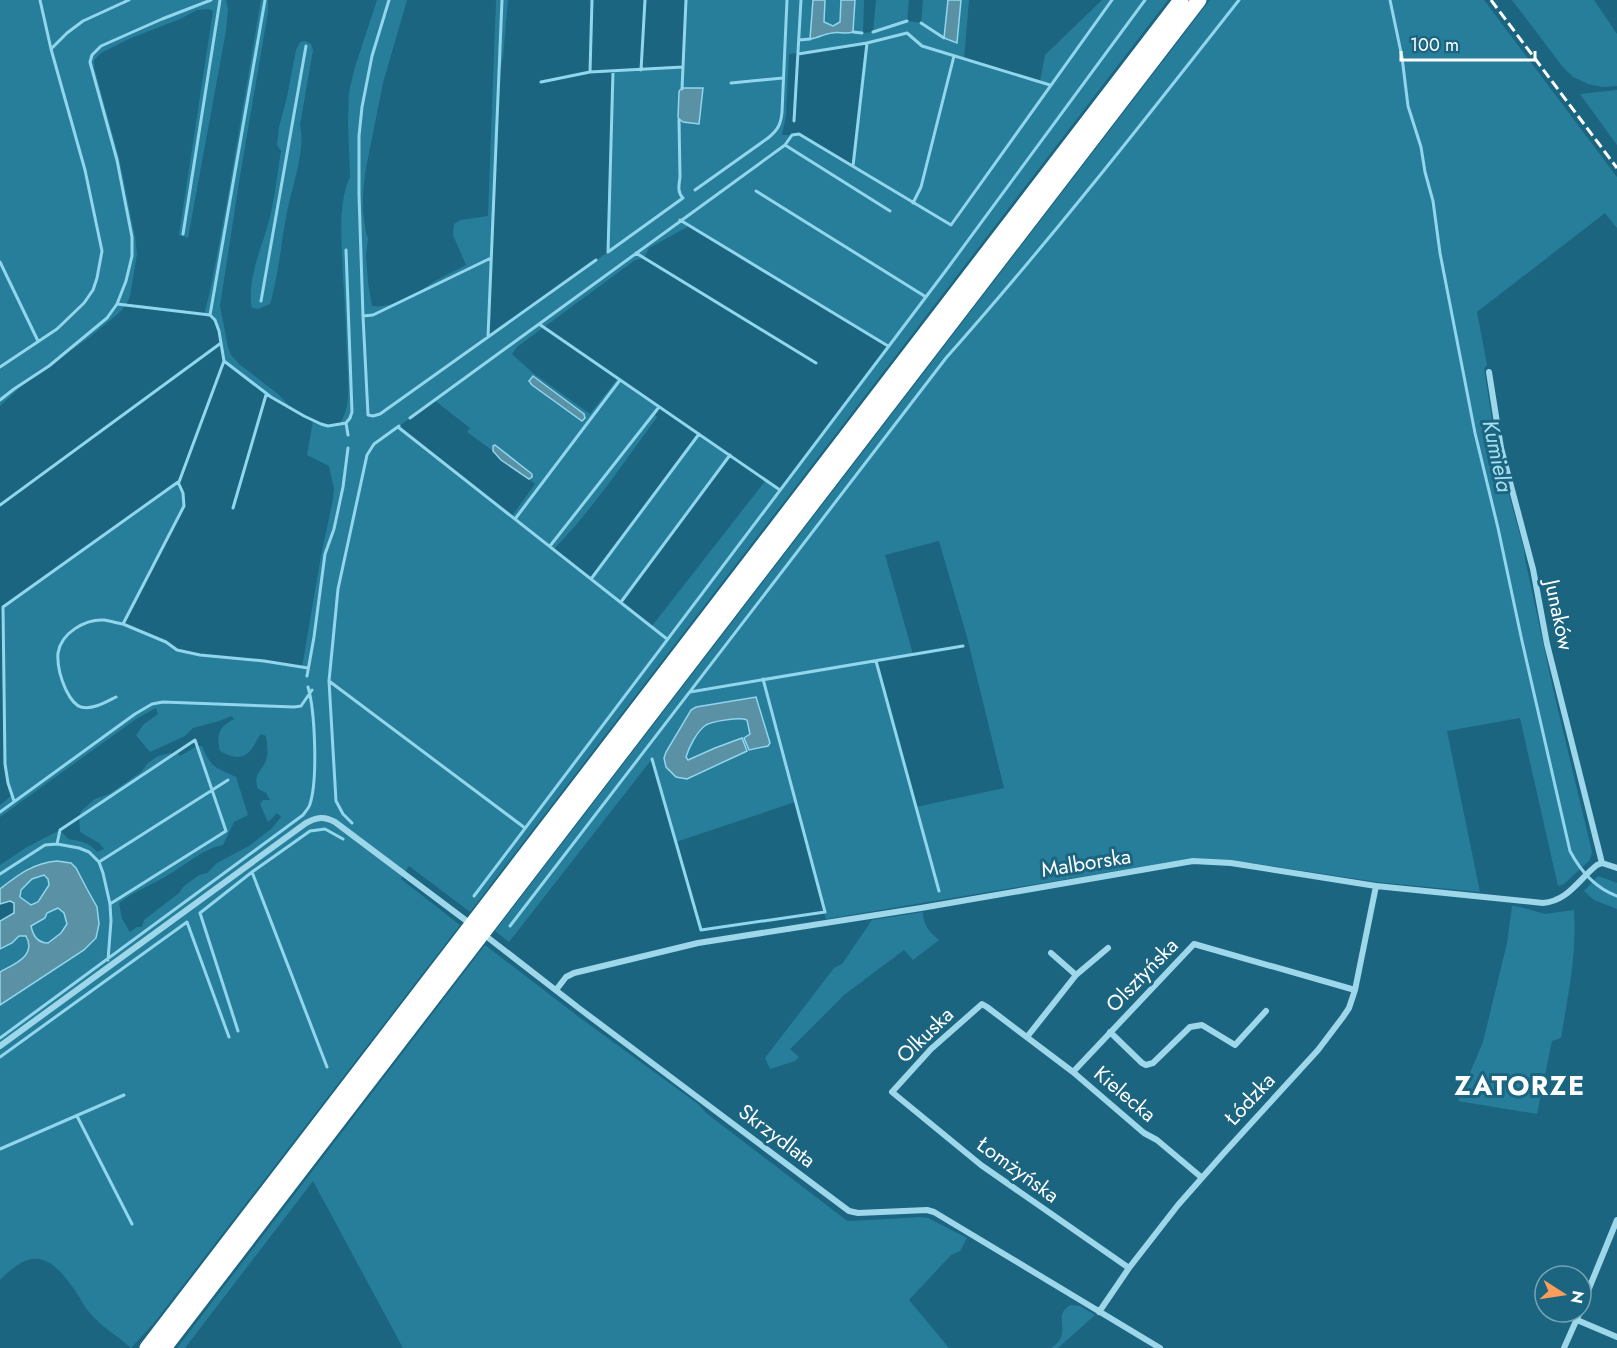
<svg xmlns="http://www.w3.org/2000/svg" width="1617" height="1348" viewBox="0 0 1617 1348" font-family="Jost,sans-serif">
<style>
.green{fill:#277e9b;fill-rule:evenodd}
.water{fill:#5a91a4;stroke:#91d6ec;stroke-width:1.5;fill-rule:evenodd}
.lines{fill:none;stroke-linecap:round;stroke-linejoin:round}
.stream{stroke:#91d6ec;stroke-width:3}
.minor{stroke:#9ed7ea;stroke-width:6}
.motorway{stroke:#fff;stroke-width:15}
.rail{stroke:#fff;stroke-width:3;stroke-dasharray:10 4.5;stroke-linecap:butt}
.labels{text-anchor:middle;stroke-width:6;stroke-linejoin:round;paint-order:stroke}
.street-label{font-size:21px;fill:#fff;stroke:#1b6580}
.water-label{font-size:22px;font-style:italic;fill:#a9e0f1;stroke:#1b6580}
.district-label{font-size:27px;font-weight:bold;letter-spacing:1.5px;fill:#fff;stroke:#1b6580}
</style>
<rect width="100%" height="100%" fill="#1b6580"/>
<path class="green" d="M0,0H226L228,9L226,31L188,238L179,235L213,11L209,9L197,10L180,19L131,38L101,53L94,60V67L119,158L135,237L137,254L130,296L126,305L120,312L90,337L28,380L0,406Z
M261,0H268V12L240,176L220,306L228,347L231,355L239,364L278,394L293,410L271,397L224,361C221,347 222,317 204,315L211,287L228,196Z
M377,0H407L383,83L366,168L363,192V212L366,233L368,238L366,256L368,282L372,306C393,309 415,294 432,283C443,276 455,271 466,265L453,235L454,224L461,220L488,216L496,0H508L503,57L499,76L488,336L608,252L613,71L683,67L686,0H813L811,39C818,38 824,34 832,33C839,31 845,35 853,32L855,0H864L863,33L873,32L876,0H909L907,21L921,23L923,0H948L944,37L957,43L961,0H969L964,59L1040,82L1045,55L1102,0H1168L470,912L409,866L401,879L460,925L154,1323L131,1348C118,1336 100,1326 89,1312C83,1305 79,1296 74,1289C49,1253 31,1248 0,1280V1005L19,992L97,907L76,868L30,867L0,889V865L27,847L60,830L68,839C80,841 89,842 97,852L104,849L99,843L80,832L79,818L81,811L95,799L109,794L141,772L148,763L158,756L171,753L173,756L177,752L180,756L197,746H202C211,768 215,767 236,777L248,815L234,822L223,845C203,849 191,861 173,872C156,883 136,890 119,903L122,919L130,932L137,927H142L144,920L179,893L183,887L199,875L207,873L217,863L249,846L272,828L281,817L277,813L268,822L260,804L263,800H270L266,793L258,789C252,772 264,771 267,757C268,750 267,743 266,736L261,734C257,738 256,743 253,747C244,761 232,758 220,751C216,734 219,727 234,719L232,716L216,722L193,728L185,736L150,752L136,735L144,724L158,714L156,708L136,719L0,817V805L12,795L8,783L5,764L3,607L178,482L183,493L184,506L123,624L166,642L177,650L199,655L264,661L302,667L321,556L333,499L334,489L329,466L307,455L313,421L328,426L339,425C352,407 348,380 347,358C346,331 345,304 343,276C342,247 337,203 350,177L348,123L349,92L355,67ZM867,43L853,166L799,134L792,135H782L786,116L789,54ZM689,226L888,346L780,489L766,480L652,626L621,602L730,455L699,434L591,578L554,549C593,509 624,462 657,417L654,413L659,407L618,378L590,414L533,373L512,354L517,347L635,260L644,258L649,248ZM537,378L584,414V418L582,421L541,392ZM434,400L470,428L467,432L493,451L494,446L532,477L529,479L535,484L512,516L398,427Z
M825,0H841L840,22L836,25L824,23Z
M1210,0H1484L1617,177V228L1605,213L1477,312L1487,365L1484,369L1497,450L1524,550L1525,559L1553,689L1592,852L1590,860L1564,884L1558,886L1520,718L1447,731L1480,892L1377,882L1252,863L1193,858L826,919L795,802L676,842L652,759L509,942L495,931ZM939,541L967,637L1004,788L916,807L876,661L913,654L885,555Z
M1512,0H1594L1617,34V86L1602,87L1588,84L1573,77L1562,66Z
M305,41L311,44L313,50L300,125C306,149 292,187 287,212C281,242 279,274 270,304L258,309L252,308C246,281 262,247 269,221C275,198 277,174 281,151L277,145L279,127L287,97L296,50L300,42Z
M1617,90V145L1580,94Z
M44,875L48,879L49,884L38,902L31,906L20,897L21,890L32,879Z
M1598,876L1617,883V909L1594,900L1584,891Z
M1512,906L1520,907L1545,914L1574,910C1577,953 1568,996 1561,1038L1552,1041L1537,1114L1458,1101L1483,1042L1507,943Z
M58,908L64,913L67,924L61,933L48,943C38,943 33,936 31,926L47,913Z
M923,912C923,926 930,932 939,940L913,960L904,950L844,995L790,1049L799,1057L795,1061L770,1069L765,1058L834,968L842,964L872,920Z
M19,936H27C36,956 15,964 0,972V949L12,943Z
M485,945L579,1017L698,1104L706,1113L846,1220L849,1221L921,1217L928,1218L967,1238L960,1251L951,1255L909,1300L949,1348H403L313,1181L185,1348H177Z
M1071,1305L1080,1306L1095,1315L1058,1348H1051C1075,1333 1050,1315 1071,1305Z"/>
<path class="water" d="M813,0H825L824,22L833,26L840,22L841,0H855L853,32C845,35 839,31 832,33C824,34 818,38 810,39Z
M948,0H961L957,43L944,38Z
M683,88H703L699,124L683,122L678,118L679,92L680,90Z
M533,376L584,414L585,418L582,421L532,385L529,381Z
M495,445L532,474V477L529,479L501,460L493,451V446Z
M756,697L770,743L768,746L749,750L744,738L750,734L747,720L744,719C736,718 713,721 706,725C697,731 689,747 686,757L688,760L715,748L742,738L747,751L687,779L676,777L666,767L664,758L666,752L691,710L696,707Z
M57,861L71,863L76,868L87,889L97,907L99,924L96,938L84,950L0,1005V972C14,964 37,956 26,936H19L12,943L0,949V921L14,913V903L10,901L0,904V889C18,875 33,863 57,861ZM44,875L48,879L49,885L38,902L31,905L20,897L21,890L32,879ZM58,908L64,913L67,924L61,933L48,943C38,943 33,936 31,926L45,918L47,913Z"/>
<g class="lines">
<path class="stream" d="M389,0L372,56L362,107L359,136V195L363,316L368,415L373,416L380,414L596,260
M1390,0L1402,57L1408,106L1421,147L1425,172L1433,201L1440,253L1475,433L1498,528L1522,641L1570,851C1581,872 1595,888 1617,896
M921,23L944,38
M853,32L862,33
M873,32L907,21
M799,40L810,39
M51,49L67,33L83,21L129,0
M798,54L867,43L907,33L922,46L1050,85
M641,70L645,0
M590,72L592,0
M541,82L590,72L683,67
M731,83L783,78
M682,89L686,0
M794,121L801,0
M785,145L890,211
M853,166L867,43
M695,190L768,138C778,130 781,124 782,112L787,0
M756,191L926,297
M913,203L921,187L954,56
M680,220L888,346
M183,234L220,0
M608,252L613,71
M608,252L683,198C677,192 679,185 680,177L679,120
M636,253L816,363
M0,262L38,341
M261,301L306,46
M117,304L210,315L215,320L219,331L224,361L179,482
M210,315L265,0
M363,316L373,315L491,258
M539,324L780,490
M488,337L502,0
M224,361L271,397L304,416L321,424L328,426L346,423L350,418L352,412L346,250
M0,367L57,329L84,303L93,290L97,278L102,251L85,170L51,49L40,0
M0,400L14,389L49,366L107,318L117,304L126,281L132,256V237L117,160L90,62L92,55L101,46L162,19L211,0
M410,418L785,145L792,135L799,134L951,225L1112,0
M346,423L348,435
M398,427L667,639
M0,505L221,343
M233,508L266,395
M515,519L620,380
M550,546L659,407
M591,579L699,434
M621,602L730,455
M876,661L939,891
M307,676L314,637L325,554L334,529L343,487L348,448
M329,681L525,828
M690,692L963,646
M116,697C106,702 93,710 81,707C74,705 69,696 66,690C61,679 57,665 58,653C61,633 85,619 104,620C110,621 117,623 123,624
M652,759L701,930L825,912L763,679
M14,801L8,783L5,764L3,607L178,482L183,493L184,506L123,624L166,642L177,650L200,655L264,661L308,668
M0,812L135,714L152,704L163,702L294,707L301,706L312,690
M352,823L343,814L336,801L329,681L338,589L367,455L374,444L399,426
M57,844L60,830L195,740L226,831L110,904
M99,862L228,780
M252,872L327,1067
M0,874L45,845L57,844L79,848L89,852L99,862L103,873L110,904L111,921L108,960
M474,896L947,269L1145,0
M510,926L946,358C1048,243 1144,121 1239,0
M238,1031L200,913L252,872L310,831L325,829L343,839
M0,1038L303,815C305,812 309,808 310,804C318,779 315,711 308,687
M0,1057L187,922L229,1037
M77,1116L132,1224
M0,1149L124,1095"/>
<path class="minor" d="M1489,372L1501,448L1533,569L1547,644L1602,863
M482,933L580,1009L849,1211L858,1213L927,1210L934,1212L1160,1348
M1051,953L1076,975
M556,990L566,977L574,973L698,943L921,908L1193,861L1231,863L1376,886L1543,903C1568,901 1579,879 1597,865L1602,863L1617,868
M1110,1032L1142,1063L1146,1065L1153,1063L1190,1027L1202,1025L1235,1045L1266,1011
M1027,1037L1076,975L1108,948
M0,1046L306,823C317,817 324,816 335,822L472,925
M1073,1072L1194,944L1355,990
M1129,1268L981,1165L892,1092L931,1049L982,1004L987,1007L1073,1072L1144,1133L1157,1140L1201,1177
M1581,1308L1617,1220
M1099,1312L1129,1268L1178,1205L1223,1154L1318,1050L1343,1017L1349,1008L1355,990L1376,886
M1577,1320L1617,1337
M1564,1348L1580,1312"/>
<path class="motorway" d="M147,1348L1181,0
M164,1348L1199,0"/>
<path class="rail" d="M1491,0L1617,168"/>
</g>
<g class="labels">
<g class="street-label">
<text transform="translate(1559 615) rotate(78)" y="7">Junaków</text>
<text transform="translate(1086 863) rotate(-9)" y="7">Malborska</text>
<text transform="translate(1142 975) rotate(-46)" y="7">Olsztyńska</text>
<text transform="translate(925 1035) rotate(-44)" y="7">Olkuska</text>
<text transform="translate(1125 1094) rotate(40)" y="7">Kielecka</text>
<text transform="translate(1250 1099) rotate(-47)" y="7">Łódzka</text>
<text transform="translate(777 1136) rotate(37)" y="7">Skrzydlata</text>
<text transform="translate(1018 1170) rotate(36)" y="7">Łomżyńska</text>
</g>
<g class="water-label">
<text transform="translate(1498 456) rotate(78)" y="8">Kumiela</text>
</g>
<g class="district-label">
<text x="1520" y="1095">ZATORZE</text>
</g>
</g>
<g transform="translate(1563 1294) rotate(102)"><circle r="28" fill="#1b6580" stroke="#76a3b3" stroke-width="1.5"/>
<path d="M0-4.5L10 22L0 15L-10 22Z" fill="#fb9d5b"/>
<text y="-9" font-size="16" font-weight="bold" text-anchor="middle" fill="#ffffff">N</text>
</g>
<path d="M1401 51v9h134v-9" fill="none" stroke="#ffffff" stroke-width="3"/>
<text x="1410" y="51" font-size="18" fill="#ffffff" stroke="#1b6580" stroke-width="4.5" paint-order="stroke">100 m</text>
</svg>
